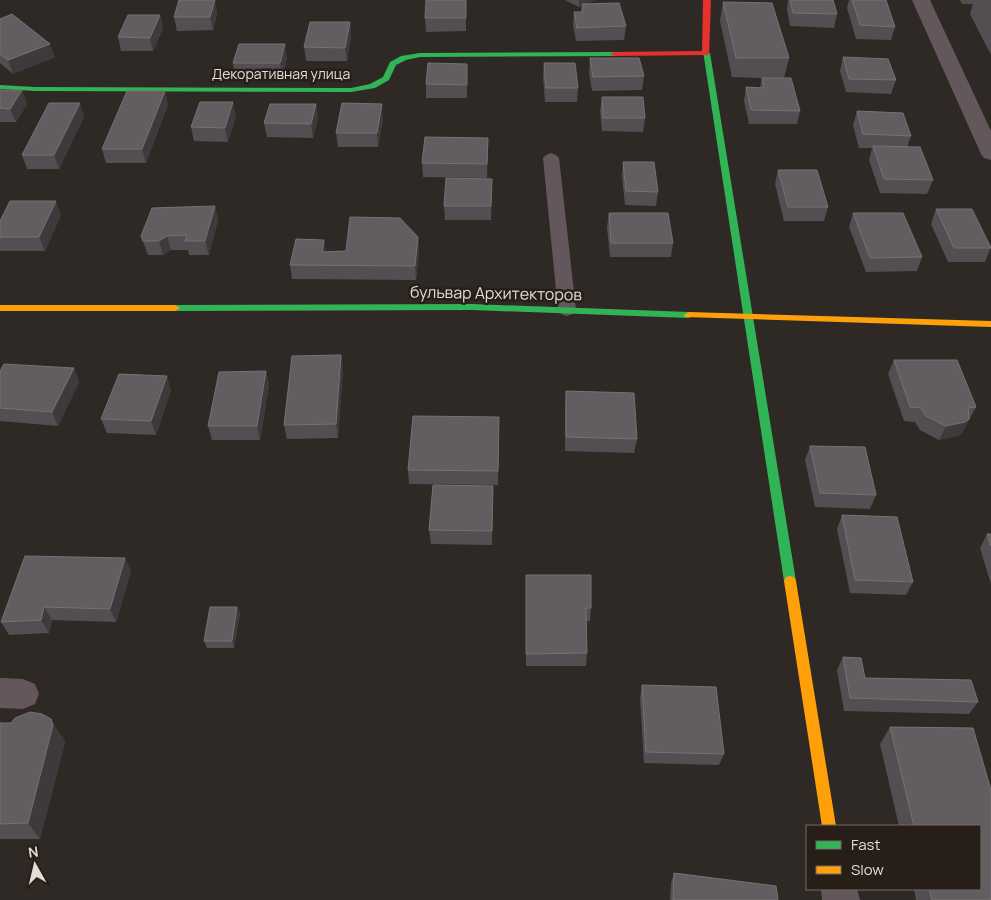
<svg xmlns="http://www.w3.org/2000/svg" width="991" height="900" viewBox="0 0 991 900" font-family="Manrope,sans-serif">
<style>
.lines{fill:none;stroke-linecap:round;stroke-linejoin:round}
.lane{fill:#64575b;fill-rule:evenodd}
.street{fill:#64575b;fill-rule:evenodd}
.fast{fill:#30b455;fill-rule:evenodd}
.slow{fill:#ff9f0a;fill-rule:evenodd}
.jam{fill:#e5322d;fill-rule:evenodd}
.wall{fill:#534e52}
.shaded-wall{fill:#3e393a}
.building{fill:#625d60;stroke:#767173}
.labels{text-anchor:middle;stroke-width:5;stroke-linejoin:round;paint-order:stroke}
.far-street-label{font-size:14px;fill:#e2dbd7;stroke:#271e18}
.street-label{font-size:16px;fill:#e2dbd7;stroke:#271e18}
</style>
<rect width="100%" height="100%" fill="#2e2924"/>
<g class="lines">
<path class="lane" d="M551,153L556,155L559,158L576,310L573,314L567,316L561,314L558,310L543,158L546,155Z"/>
<path class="street" d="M912,0H930L991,131V160L984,158L981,154Z
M0,678L23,679L35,684L39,694L35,704L23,709L0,708Z
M821,889H857L860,900H822Z"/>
<path class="fast" d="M703,51L710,53L796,581L794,585L790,586L786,585L784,581Z
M614,52H617V56L420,57L406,60L396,65L389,80L375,88L351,92L35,91L0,89V85L35,87L351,88L370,84L383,77L390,62L401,56L420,53Z
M472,304L689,312L694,315L689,318L472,310L175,311L170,308L175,305Z"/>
<path class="slow" d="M0,305H175L180,308L175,311H0Z
M689,312L991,321V327L685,317L684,315Z
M790,576L794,577L796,581L836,826H822L784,581L786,577Z"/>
<path class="jam" d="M703,0H711L709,55L614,56L610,54L614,52L702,51Z"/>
</g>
<path class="wall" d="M466,0V31L426,32L425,18Z
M565,0H595L585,4L626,26L624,40L576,41L573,25L574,12H581L582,6L579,7Z
M788,0H833L837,14L834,28L790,26L787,9Z
M849,0H886L895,27L891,40L856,39L847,8Z
M960,0H991V55L970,14L973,4H962Z
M723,2L789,58L784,78L800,111L797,124H749L744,101L746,87L760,88L762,78L732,77L720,21Z
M217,13L213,30L177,31L174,17Z
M160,15L163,28L153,51H121L118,37Z
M0,19L55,57L13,74L0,63Z
M350,22L351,36L347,61H306L304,47Z
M287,57L283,77H235L233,63Z
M843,57L896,80L891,94L846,92L840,71Z
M590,58L644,76L642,90L592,91L589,72Z
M544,63L578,88L577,102H545L543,77Z
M467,64V98H426V84Z
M0,90H22L27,104L16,122H0Z
M165,91L168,105L146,163H106L102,149Z
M602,97L645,118L643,132L602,131L600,111Z
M316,104L318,118L313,138L267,137L264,123Z
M857,111L911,136L907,147L933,180L927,194L880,193L869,160L872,148H859L853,125Z
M236,116L228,142L194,141L191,127Z
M84,117L59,169H27L22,155Z
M383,118L378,147H338L336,133Z
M488,138L487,178L423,177L422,163Z
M623,162L658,192L656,206L625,205L622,176Z
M778,170L828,207L824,221H784L775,184Z
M492,179L491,220H445L444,206Z
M215,206L218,220L209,255H189L188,250H171L163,255H148L141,236Z
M936,209L991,247L985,262H948L931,224Z
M609,213L673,243L671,257H610L607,227Z
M853,213L922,257L917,271L866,272L849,227Z
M61,215L45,251H0V221Z
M418,237L419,252L416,280L292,279L290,265L324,240L326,252L346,251Z
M341,355L343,369L338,438L287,439L284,425Z
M894,360L976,407L962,433L958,436L939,440L920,430L915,422L904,421L888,374Z
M74,368L79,382L58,426L0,421V371Z
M266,371L269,385L260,440H212L208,426Z
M171,390L156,435L107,433L101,419Z
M566,391L637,439L634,453L565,451V405Z
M499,431L498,485L409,484L408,470Z
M810,446L876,495L870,509L815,507L805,460Z
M493,486L492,545L431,544L429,530Z
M842,515L913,582L906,595L850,593L837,529Z
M987,534H991V584L980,548Z
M125,558L131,571L116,622L52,620L49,633L9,635L1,622Z
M526,575L591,608L590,621H586L587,653L586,666H526Z
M237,607L240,613L234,648H207L204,641Z
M843,657L865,678L978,702L969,714L844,711L837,670Z
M642,685L724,754L719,765L644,763L640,698Z
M0,723L62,736L65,742L40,839H0Z
M890,727L973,728L991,790V900H916L914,889H980V826H899L880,744Z
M674,873L778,900H670L671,883Z"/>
<path class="shaded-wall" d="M215,0L217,13L213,30L210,17Z
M579,0H595L579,7Z
M160,15L163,28L153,51L150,38Z
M350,22L351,36L347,61L345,48Z
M50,44L55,57L13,74L8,60Z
M285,44L287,57L283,77L280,63Z
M22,90L27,104L16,122L10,109Z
M165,91L168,105L146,163L142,149Z
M233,102L236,116L228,142L225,128Z
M80,103L84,117L59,169L54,155Z
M316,104L318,118L313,138L311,124Z
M382,104L383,118L378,147L377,133Z
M56,201L61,215L45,251L39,237Z
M215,206L218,220L209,255L205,241Z
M167,236L171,250L163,255L159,241Z
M418,237L419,252L416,280L415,266Z
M324,240L326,254L324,266L322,252Z
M341,355L343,369L338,438L336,424Z
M74,368L79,382L58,426L52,412Z
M266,371L269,385L260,440L257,426Z
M167,376L171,390L156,435L151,421Z
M969,419L962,433L958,436L939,440L946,426Z
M125,558L131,571L116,622L110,609Z
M44,607L52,620L49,633L41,620Z
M237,607L240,613L234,648L232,641Z
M51,719L65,742L40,839L28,823Z"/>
<path class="building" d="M179,0H215L210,17H174Z
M426,0H466V18H425Z
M790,0H833L837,14L793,13Z
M852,0H886L895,27L860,25Z
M723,2L772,3L789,58H736Z
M619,3L626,26L577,28L574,12H583L582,4Z
M12,14L50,44L8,60L0,54V19Z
M128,15H160L150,38L118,37Z
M310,22H350L345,48L304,47Z
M239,44H285L280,63H233Z
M843,57L888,59L896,80L849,79Z
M590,58H639L644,76L593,77Z
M428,63L467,64V85L426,84Z
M544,63H575L578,88H546Z
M762,78H791L800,111L751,110L746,87L764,88Z
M0,90H22L10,109L0,108Z
M127,91H165L142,149H102Z
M602,97H643L645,118H603Z
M200,102H233L225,128L191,127Z
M49,103H80L54,155H22Z
M342,103L382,104L377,133H336Z
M270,104H316L311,124L264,123Z
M857,111L903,113L911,136L863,134Z
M425,137L488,138L487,164L422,163Z
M873,146L920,147L933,180L884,179Z
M623,162H654L658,192L626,191Z
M778,170H817L828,207H788Z
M446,178L492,179L491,206H444Z
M10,201H56L39,237H0V221Z
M215,206L205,241H185L187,235L167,236L159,241H143L141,236L152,208Z
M936,209H972L991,248H954Z
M609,213H668L673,243H611Z
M853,213H903L922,257L870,258Z
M350,217L400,218L418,237L415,266L290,265L296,239L324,240L322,252L346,251Z
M341,355L336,424L284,425L292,356Z
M894,360H957L976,407L968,408L969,419L965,422L946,426L926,416L921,408L910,407Z
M4,364L74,368L52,412L0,408V371Z
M266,371L257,426H208L219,372Z
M119,374L167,376L151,421L101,419Z
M566,391L634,393L637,439L566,437Z
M413,416L499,417L498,471L408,470Z
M810,446L865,447L876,495L820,493Z
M433,485L493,486L492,531L429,530Z
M842,515L897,517L913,582L855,580Z
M987,534H991V546Z
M25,556L125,558L110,609L44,607L41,620L1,622Z
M526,575H591V608H586L587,653L526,654Z
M210,607H237L232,641H204Z
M843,657L861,658L865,678L971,680L978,702L850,698Z
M642,685L716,687L724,754L646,752Z
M30,712L42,714L51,719L53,725L28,823L0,824V723H11L15,718Z
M890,727L973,728L991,790V900H932L929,889H980V826H914Z
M674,873L776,886L778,900H673Z"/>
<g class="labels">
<g class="far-street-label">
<text x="281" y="79">Декоративная улица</text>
</g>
<g class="street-label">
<text transform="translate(496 293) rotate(1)" y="6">бульвар Архитекторов</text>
</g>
</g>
<rect x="806" y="825" width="175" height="65" fill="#271e18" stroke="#726a64"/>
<rect x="816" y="841" width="25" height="8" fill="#30b455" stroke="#726a64"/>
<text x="851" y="850" font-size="15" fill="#e2dbd7">Fast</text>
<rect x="816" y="866" width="25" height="8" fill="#ff9f0a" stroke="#726a64"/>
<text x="851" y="875" font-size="15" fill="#e2dbd7">Slow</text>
<g transform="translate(35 865) rotate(352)" stroke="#271e18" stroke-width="4" paint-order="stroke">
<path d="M0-4L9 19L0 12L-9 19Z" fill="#e2dbd7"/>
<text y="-8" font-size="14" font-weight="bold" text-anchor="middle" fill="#e2dbd7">N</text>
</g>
</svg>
